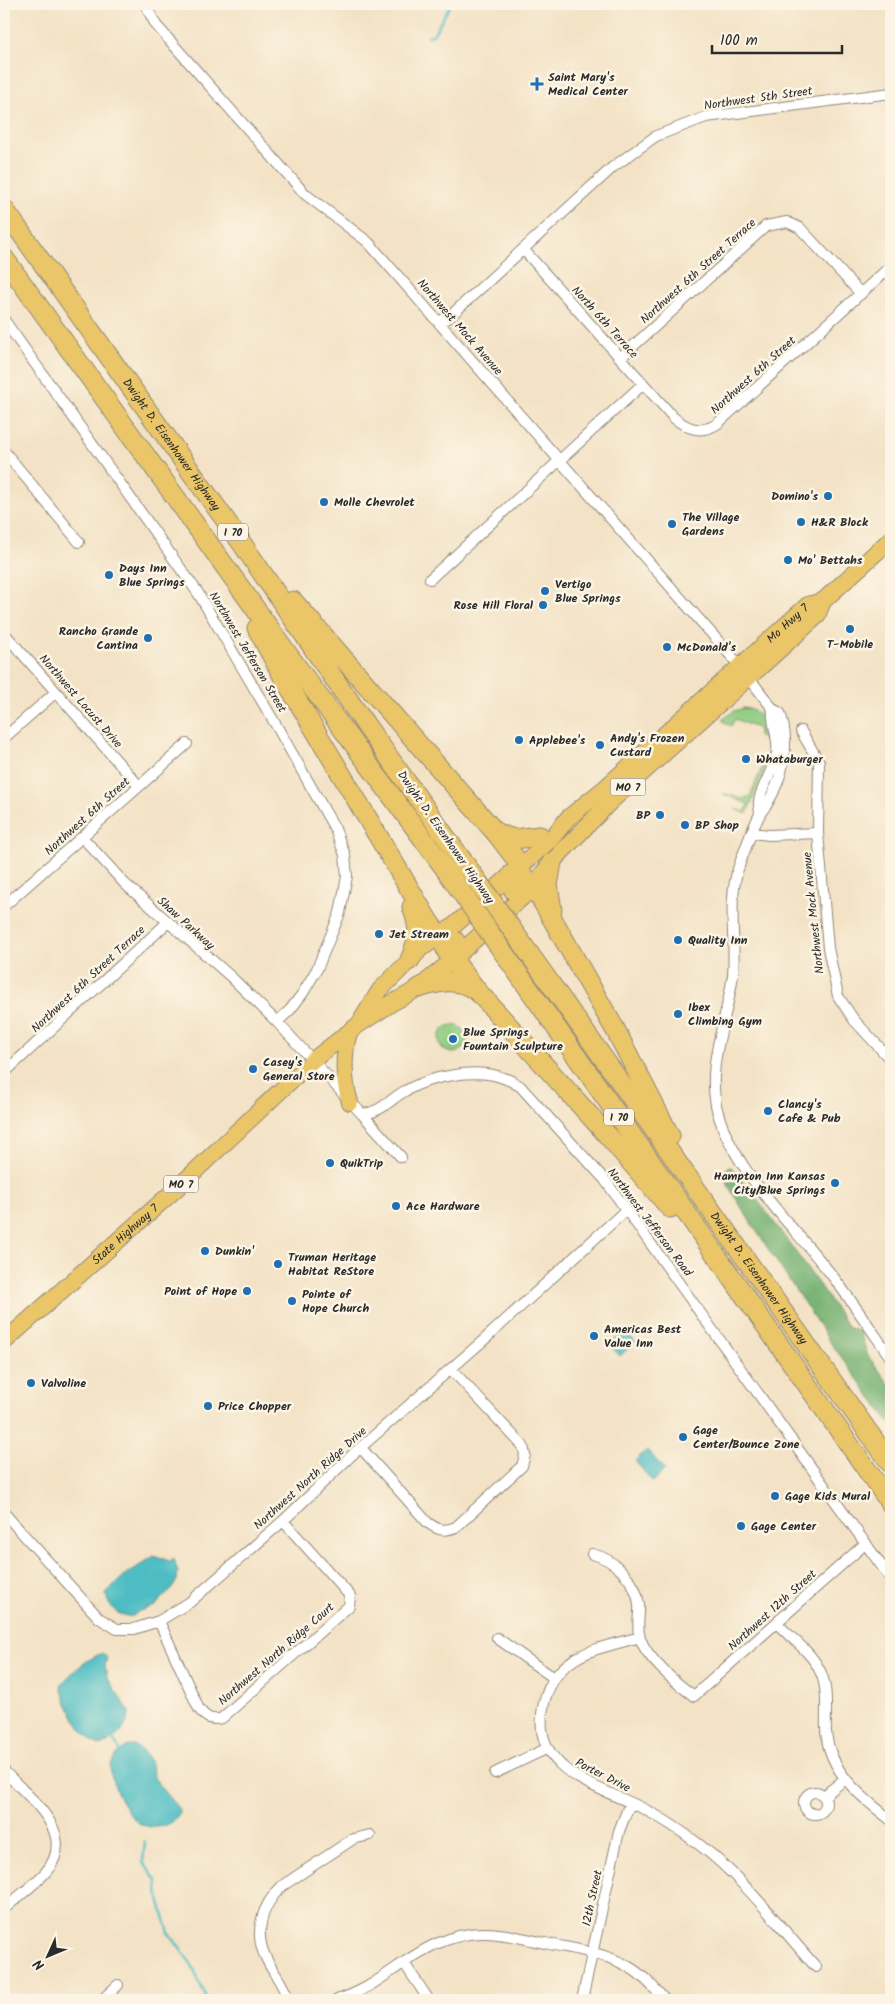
<svg xmlns="http://www.w3.org/2000/svg" width="895" height="2004" viewBox="0 0 895 2004" font-family="Kalam,sans-serif">
<style>
.green{fill:#8fcc82;stroke:#5d7c56}
.forest{fill:#73b070;stroke:#4f6e4e}
.water{fill:#4ebdc3;stroke:#3c7477}
.lines{fill:none;stroke-linecap:round;stroke-linejoin:round}
.stream{stroke:#4ebdc3;stroke-width:2.5}
.street-casing{stroke:#8f8678;stroke-width:12}
.primary-casing{stroke:#8f8678;stroke-width:18}
.highway-casing{stroke:#8f8678;stroke-width:21}
.street{stroke:#fff;stroke-width:10}
.primary{stroke:#eac669;stroke-width:16}
.highway{stroke:#eac669;stroke-width:19}
.highway-bridge-casing{stroke:#8f8678;stroke-width:21;stroke-linecap:butt}
.highway-bridge{stroke:#eac669;stroke-width:19}
.poi-dot{fill:#1f6fb2;stroke:#fcf5e5;stroke-width:2}
.labels{text-anchor:middle;stroke-width:5;stroke-linejoin:round;paint-order:stroke}
.shield{fill:#fcf5e5;stroke:#6a6863;stroke-width:1}
.shield-label{font-size:11px;font-weight:bold;fill:#2b2b2b}
.poi-label{font-size:12px;font-weight:bold;fill:#2b2b2b;stroke:#fcf5e5;text-anchor:start}
.street-label{font-size:12px;fill:#2b2b2b;stroke:#fcf5e5}
</style>
<rect width="100%" height="100%" fill="#fcf5e5"/>
<filter id="ink" filterUnits="userSpaceOnUse"><feTurbulence type="fractalNoise" baseFrequency=".02" numOctaves="2"/><feDisplacementMap in="SourceGraphic" scale="10" xChannelSelector="R" yChannelSelector="G"/><feConvolveMatrix kernelMatrix="1 2 1 2 8 2 1 2 1" color-interpolation-filters="sRGB"/></filter>
<filter id="wash" filterUnits="userSpaceOnUse"><feTurbulence type="fractalNoise" baseFrequency=".0096" numOctaves="4" result="noise"/><feDisplacementMap in="SourceGraphic" scale="20" xChannelSelector="R" yChannelSelector="G"/><feGaussianBlur stdDeviation="1.12" result="paint"/><feColorMatrix in="noise" values="0 0 0 0 0 0 0 0 0 0 0 0 0 0 0 0 0 1.4 0 .05"/><feComposite in="paint" operator="in"/></filter>
<g filter="url(#wash)">
<rect width="100%" height="100%" fill="#f3e2c5"/>
<path class="green" d="M744,708C771,711 773,741 767,762L747,814L735,809L745,812L748,804L723,794L724,793L742,799L750,796L769,750L766,741L758,736L759,729L735,719L731,726L722,720L734,711Z
M439 1039a14 14 0 1 1 28 0a14 14 0 1 1-28 0Z"/>
<path class="forest" d="M729,1167H731L738,1174C776,1224 813,1275 848,1327L860,1332L868,1356L891,1386V1424L830,1342L751,1223L729,1187L725,1175L726,1169Z"/>
<path class="water" d="M625,1330L635,1342L620,1356L609,1345Z
M647,1450L665,1470L653,1482L635,1461Z
M154,1556L170,1561L174,1559L178,1573L177,1580L172,1589L155,1606L139,1611L133,1616C119,1617 109,1609 106,1595L107,1592L125,1575Z
M103,1653L107,1658L105,1665L107,1677L129,1712C129,1728 114,1741 100,1745C84,1742 64,1701 61,1686C67,1675 91,1656 103,1653Z
M129,1746H135C157,1759 147,1770 159,1785C165,1793 172,1801 179,1809L180,1813C173,1827 152,1831 139,1823C127,1816 107,1778 111,1765C114,1756 121,1749 129,1746Z"/>
<g class="lines">
<path class="stream" d="M428,36L433,35L451,4
M112,1739L121,1751
M145,1842L143,1862L157,1881L159,1899L169,1933L192,1965L207,2000"/>
</g>
</g>
<g filter="url(#ink)">
<g class="lines">
<defs>
<path id="street" d="M145,4L156,25L305,194L368,242L740,666L773,709L780,713C791,743 783,778 767,804C764,808 761,812 759,816C751,832 745,849 739,866C727,900 736,939 733,974C728,1017 707,1061 716,1105C729,1168 796,1228 834,1278C854,1304 872,1331 891,1358
M523,249L674,418C688,429 701,434 717,424L891,266
M4,320L198,593L276,725L335,829L345,855L347,876L340,913L317,969L303,993L290,1010L277,1022
M439,321L448,318L613,167L656,136L706,117L891,93
M620,358L766,226L787,222L800,228L861,294
M4,451L79,542
M430,579L643,384
M4,633L139,786
M801,731L819,762L818,833L828,948L838,996L854,1020L891,1060
M4,738L56,692
M760,813C760,810 758,805 759,801C761,787 774,770 777,752C779,737 771,724 773,709
M752,833L769,835L818,833
M83,838L125,884L230,976L277,1022L362,1114C381,1113 390,1099 405,1091C431,1076 478,1067 506,1079C511,1080 515,1084 520,1086L605,1180L891,1579
M4,906L187,744
M4,1073L167,923
M362,1114L401,1157
M361,1448L428,1523C438,1530 444,1532 456,1527L522,1466L525,1455L523,1446L451,1369
M4,1513L99,1618L117,1629H134L159,1621L190,1602L283,1521L353,1454L485,1339L626,1210
M592,1554C614,1559 636,1580 639,1604C640,1615 636,1626 640,1638C647,1659 676,1683 694,1696L866,1543
M159,1621L199,1709C206,1718 211,1721 222,1718L349,1606L350,1596L344,1589L283,1521
M777,1623C791,1639 811,1651 820,1671C829,1689 825,1711 826,1731C829,1772 861,1797 891,1820
M640,1637C598,1649 556,1653 544,1703C527,1771 599,1786 644,1809C664,1819 684,1833 701,1846C743,1878 780,1927 816,1967
M497,1638L554,1678
M4,1771C29,1798 80,1834 45,1873C33,1886 17,1897 4,1909
M495,1773L548,1748
M804 1803a11 11 0 1 1 22 0a11 11 0 1 1-22 0Z
M824,1796L845,1779
M404,1963L429,2000
M102,2000L118,1985
M288,2000C284,1984 273,1973 266,1958C253,1933 262,1905 282,1886L353,1839L370,1835
M337,2000C377,1988 400,1960 436,1944C450,1938 466,1933 481,1933C502,1932 524,1939 545,1943C572,1949 604,1952 629,1967C643,1975 654,1988 665,2000
M582,2000L619,1831L630,1803"/>
<g id="primary">
<path id="s1" d="M425,946L448,931L521,866L551,839L568,818L605,788L808,605L823,601"/>
<path d="M362,1019L380,990L418,952"/>
<path d="M349,1032C343,1054 343,1080 350,1102"/>
<path id="s2" d="M4,1342L177,1188L313,1060L358,1025L392,1003L419,988L443,968L527,893L552,862L611,801L817,616L823,601L891,539"/>
</g>
<g id="highway">
<path id="s3" d="M4,209L241,542L365,724L460,857"/>
<path d="M4,258L292,660L446,870"/>
<path d="M293,601L496,833L521,866V876L514,891"/>
<path d="M257,628L284,678L431,925L440,936L455,941"/>
<path d="M496,833L514,839L540,836"/>
<path d="M512,874L526,879L537,892L616,1031L670,1136"/>
<path d="M552,910L548,885L552,862"/>
<path id="s4" d="M511,928L891,1464"/>
<path d="M448,931L444,944L447,952L479,993L610,1138L670,1208"/>
<path d="M496,942L891,1504"/>
<path d="M410,960C419,938 421,930 412,907"/>
<path d="M419,988C439,982 456,977 475,990"/>
</g>
</defs>
<use href="#street" class="street-casing"/>
<use href="#primary" class="primary-casing"/>
<use href="#highway" class="highway-casing"/>
<use href="#street" class="street"/>
<use href="#primary" class="primary"/>
<use href="#highway" class="highway"/>
<defs>
<path id="highway-bridge" d="M460,857L511,928
M446,870L496,942"/>
</defs>
<use href="#highway-bridge" class="highway-bridge-casing"/>
<use href="#highway-bridge" class="highway-bridge"/>
</g>
</g>
<g class="poi-dot">
<path d="M534.5 76.5h5v5h5v5h-5v5h-5v-5h-5v-5h5z"/>
<circle cx="828" cy="496" r="5"/>
<circle cx="324" cy="502" r="5"/>
<circle cx="801" cy="522" r="5"/>
<circle cx="672" cy="524" r="5"/>
<circle cx="788" cy="560" r="5"/>
<circle cx="109" cy="575" r="5"/>
<circle cx="545" cy="591" r="5"/>
<circle cx="543" cy="605" r="5"/>
<circle cx="850" cy="629" r="5"/>
<circle cx="148" cy="638" r="5"/>
<circle cx="667" cy="647" r="5"/>
<circle cx="519" cy="740" r="5"/>
<circle cx="600" cy="745" r="5"/>
<circle cx="746" cy="759" r="5"/>
<circle cx="660" cy="815" r="5"/>
<circle cx="685" cy="825" r="5"/>
<circle cx="379" cy="934" r="5"/>
<circle cx="678" cy="940" r="5"/>
<circle cx="678" cy="1014" r="5"/>
<circle cx="453" cy="1039" r="5"/>
<circle cx="253" cy="1069" r="5"/>
<circle cx="768" cy="1111" r="5"/>
<circle cx="330" cy="1163" r="5"/>
<circle cx="835" cy="1183" r="5"/>
<circle cx="396" cy="1206" r="5"/>
<circle cx="205" cy="1251" r="5"/>
<circle cx="278" cy="1264" r="5"/>
<circle cx="247" cy="1291" r="5"/>
<circle cx="292" cy="1301" r="5"/>
<circle cx="594" cy="1336" r="5"/>
<circle cx="31" cy="1383" r="5"/>
<circle cx="208" cy="1406" r="5"/>
<circle cx="683" cy="1437" r="5"/>
<circle cx="775" cy="1496" r="5"/>
<circle cx="741" cy="1526" r="5"/>
</g>
<g class="labels">
<g class="shield">
<rect x="218" y="523.5" width="30" height="17" rx="4"/>
<rect x="610.5" y="778.5" width="35" height="17" rx="4"/>
<rect x="604" y="1108.5" width="30" height="17" rx="4"/>
<rect x="163.5" y="1175.5" width="35" height="17" rx="4"/>
</g>
<g class="shield-label">
<text x="233" y="536">I 70</text>
<text x="628" y="791">MO 7</text>
<text x="619" y="1121">I 70</text>
<text x="181" y="1188">MO 7</text>
</g>
<g class="poi-label">
<text x="548" y="81">Saint Mary's<tspan x="548" dy="14">Medical Center</tspan></text>
<text x="818" y="500" text-anchor="end">Domino's</text>
<text x="334" y="506">Molle Chevrolet</text>
<text x="682" y="521">The Village<tspan x="682" dy="14">Gardens</tspan></text>
<text x="811" y="526">H&amp;R Block</text>
<text x="798" y="564">Mo' Bettahs</text>
<text x="119" y="572">Days Inn<tspan x="119" dy="14">Blue Springs</tspan></text>
<text x="555" y="588">Vertigo<tspan x="555" dy="14">Blue Springs</tspan></text>
<text x="533" y="609" text-anchor="end">Rose Hill Floral</text>
<text x="138" y="635" text-anchor="end">Rancho Grande<tspan x="138" dy="14">Cantina</tspan></text>
<text x="850" y="648" text-anchor="middle">T-Mobile</text>
<text x="677" y="651">McDonald's</text>
<text x="610" y="742">Andy's Frozen<tspan x="610" dy="14">Custard</tspan></text>
<text x="529" y="744">Applebee's</text>
<text x="756" y="763">Whataburger</text>
<text x="650" y="819" text-anchor="end">BP</text>
<text x="695" y="829">BP Shop</text>
<text x="389" y="938">Jet Stream</text>
<text x="688" y="944">Quality Inn</text>
<text x="688" y="1011">Ibex<tspan x="688" dy="14">Climbing Gym</tspan></text>
<text x="463" y="1036">Blue Springs<tspan x="463" dy="14">Fountain Sculpture</tspan></text>
<text x="263" y="1066">Casey's<tspan x="263" dy="14">General Store</tspan></text>
<text x="778" y="1108">Clancy's<tspan x="778" dy="14">Cafe &amp; Pub</tspan></text>
<text x="340" y="1167">QuikTrip</text>
<text x="825" y="1180" text-anchor="end">Hampton Inn Kansas<tspan x="825" dy="14">City/Blue Springs</tspan></text>
<text x="406" y="1210">Ace Hardware</text>
<text x="215" y="1255">Dunkin'</text>
<text x="288" y="1261">Truman Heritage<tspan x="288" dy="14">Habitat ReStore</tspan></text>
<text x="237" y="1295" text-anchor="end">Point of Hope</text>
<text x="302" y="1298">Pointe of<tspan x="302" dy="14">Hope Church</tspan></text>
<text x="604" y="1333">Americas Best<tspan x="604" dy="14">Value Inn</tspan></text>
<text x="41" y="1387">Valvoline</text>
<text x="218" y="1410">Price Chopper</text>
<text x="693" y="1434">Gage<tspan x="693" dy="14">Center/Bounce Zone</tspan></text>
<text x="785" y="1500">Gage Kids Mural</text>
<text x="751" y="1530">Gage Center</text>
</g>
<g class="street-label">
<text transform="translate(758 98) rotate(-8)" y="4">Northwest 5th Street</text>
<text transform="translate(698 271) rotate(-42)" y="4">Northwest 6th Street Terrace</text>
<text transform="translate(605 322) rotate(48)" y="4">North 6th Terrace</text>
<text transform="translate(460 327) rotate(49)" y="4">Northwest Mock Avenue</text>
<text transform="translate(753 375) rotate(-42)" y="4">Northwest 6th Street</text>
<text dy="4" stroke="none"><textPath href="#s3" startOffset="289">Dwight D. Eisenhower Highway</textPath></text>
<text dy="4" stroke="none"><textPath href="#s1" startOffset="486">Mo Hwy 7</textPath></text>
<text transform="translate(248 652) rotate(59)" y="4">Northwest Jefferson Street</text>
<text transform="translate(81 701) rotate(49)" y="4">Northwest Locust Drive</text>
<text transform="translate(87 816) rotate(-42)" y="4">Northwest 6th Street</text>
<text transform="translate(446 837) rotate(55)" y="4">Dwight D. Eisenhower Highway</text>
<text transform="translate(813 913) rotate(-96)" y="4">Northwest Mock Avenue</text>
<text transform="translate(186 923) rotate(42)" y="4">Shaw Parkway</text>
<text transform="translate(88 979) rotate(-43)" y="4">Northwest 6th Street Terrace</text>
<text transform="translate(650 1222) rotate(53)" y="4">Northwest Jefferson Road</text>
<text dy="4" stroke="none"><textPath href="#s2" startOffset="162">State Highway 7</textPath></text>
<text dy="4" stroke="none"><textPath href="#s4" startOffset="429">Dwight D. Eisenhower Highway</textPath></text>
<text transform="translate(310 1478) rotate(-42)" y="4">Northwest North Ridge Drive</text>
<text transform="translate(772 1610) rotate(-42)" y="4">Northwest 12th Street</text>
<text transform="translate(276 1654) rotate(-41)" y="4">Northwest North Ridge Court</text>
<text transform="translate(603 1775) rotate(27)" y="4">Porter Drive</text>
<text transform="translate(592 1898) rotate(-78)" y="4">12th Street</text>
</g>
</g>
<rect width="895" height="2004" fill="none" stroke="#fcf5e5" stroke-width="20"/>
<g transform="translate(48 1956) rotate(226)" stroke="#fcf5e5" stroke-width="4" paint-order="stroke">
<path d="M0-4L9 19L0 12L-9 19Z" fill="#2b2b2b"/>
<text y="-8" font-size="14" font-weight="bold" text-anchor="middle" fill="#2b2b2b">N</text>
</g>
<path d="M712 45v8h130v-8" fill="none" stroke="#2b2b2b" stroke-width="2.5"/>
<text x="720" y="45" font-size="15" fill="#2b2b2b" stroke="#fcf5e5" stroke-width="4" paint-order="stroke">100 m</text>
</svg>
